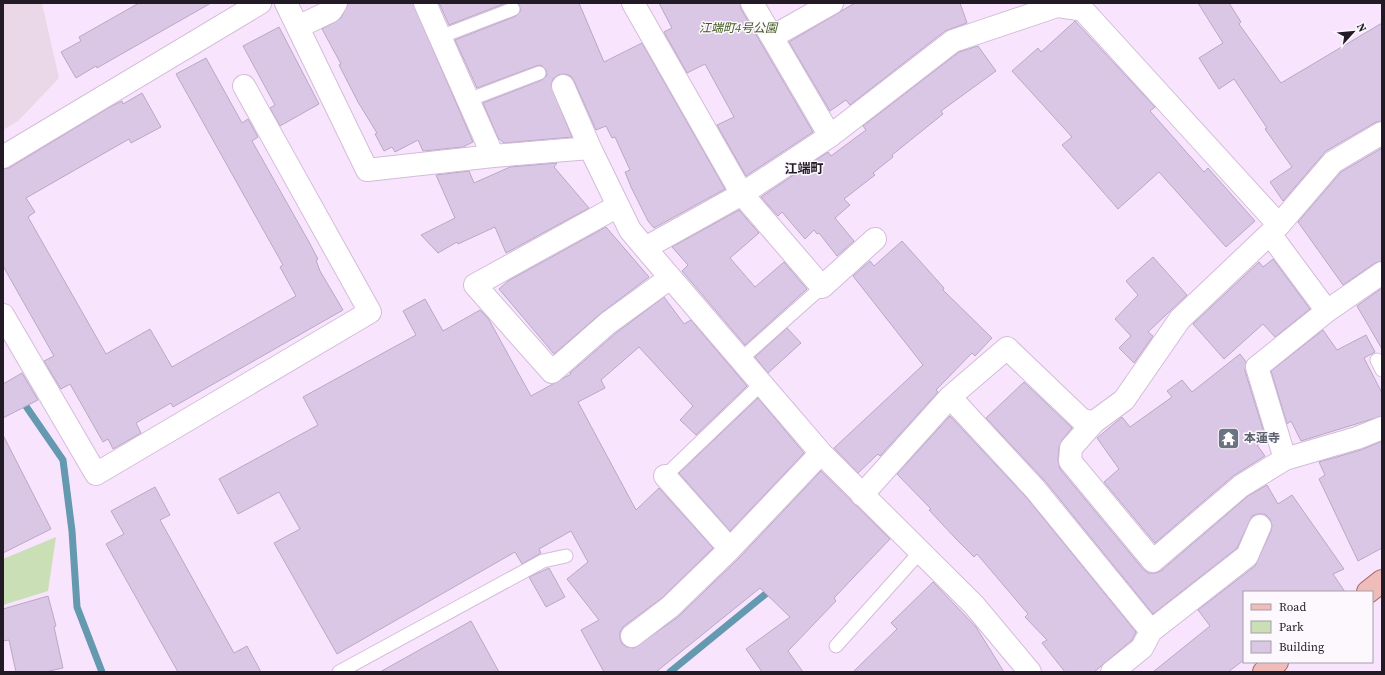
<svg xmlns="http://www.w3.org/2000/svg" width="1385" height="675" viewBox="0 0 1385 675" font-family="'Source Serif 4','Noto Sans JP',serif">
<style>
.commercial{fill:#ead8e9}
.green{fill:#cbdfb7}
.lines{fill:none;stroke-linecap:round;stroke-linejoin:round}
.stream{stroke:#6499af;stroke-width:7}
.building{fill:#dac7e6;stroke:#b9a7c5}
.lane-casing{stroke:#d3bcd9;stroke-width:15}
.street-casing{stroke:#d3bcd9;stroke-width:24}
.primary-casing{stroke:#a16666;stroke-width:24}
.lane{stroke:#fff;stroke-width:13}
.street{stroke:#fff;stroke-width:22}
.primary{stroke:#efbcb9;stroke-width:22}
.labels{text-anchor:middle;stroke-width:3;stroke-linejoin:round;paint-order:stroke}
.park-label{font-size:12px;font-style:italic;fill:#3f591a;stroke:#fcf8fe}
.worship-label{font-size:12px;font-weight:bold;fill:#5b616d;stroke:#fcf8fe;text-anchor:start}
.neighbourhood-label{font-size:13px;font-weight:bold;fill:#221a24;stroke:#fcf8fe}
</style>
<rect width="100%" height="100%" fill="#f8e5fd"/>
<path class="commercial" d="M3,3H42L59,78L18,121L3,130Z"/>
<path class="green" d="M56,537L48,591L3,605V559Z"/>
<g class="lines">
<path class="stream" d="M21,399L63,460L72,531L77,607L102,672
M670,672L773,588"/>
</g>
<path class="building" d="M139,3H211L97,68L96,66L76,78L61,52L81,41L79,37Z
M348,3H413L473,142L463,147L423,151L418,140L395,152L392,147L384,151L375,134L377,133L358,102L339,65L341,64L322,29L341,18Z
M439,3H506L449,25Z
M518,3H579L604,62L642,43L725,189L654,228L648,221L631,187L625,172L630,170L615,137L612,138L606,126L596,130L574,81L571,76L565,74L558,75L553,79L551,85L572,137L504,143L498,138L483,103L542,80L547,75L546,70L541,65L536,66L477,88L455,40L516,16L521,10Z
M659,3H740L741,9L813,132L746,176L717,125L734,117L705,64L687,73L664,32L672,28Z
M855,3H960L967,23L945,31L850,105L846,100L830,111L789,42Z
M1198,3H1229L1241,22L1239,24L1281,83L1382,23V121L1376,122L1326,151L1283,201L1270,182L1292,167L1265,129L1267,128L1234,79L1219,89L1199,58L1223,43Z
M1075,21L1155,107L1150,111L1204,172L1208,168L1255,221L1226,247L1159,172L1118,209L1062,145L1072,137L1012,71L1038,48L1041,52Z
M279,27L319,104L280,126L270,108L275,105L243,46Z
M978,46L996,71L941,111L943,114L892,155L893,157L873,173L875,175L844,199L850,205L835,218L854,241L837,256L819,233L817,234L814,230L805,239L782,212L778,216L761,197L828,152L831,156L866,130L863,126L959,52Z
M206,58L242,123L248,119L258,137L252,141L309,242L318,259L316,260L320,271L343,310L173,407L171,403L136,423L141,433L113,449L108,439L103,442L70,384L61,389L44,361L54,356L3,266V169L9,168L108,108L122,101L123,104L142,93L161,127L131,143L129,139L26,198L35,212L28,217L106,354L150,329L172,367L296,296L280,267L283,265L176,74Z
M1382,148V261L1375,263L1343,285L1298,222L1341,172Z
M557,163L554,167L589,208L506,253L495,227L458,244L457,242L438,253L421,235L455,218L436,175L469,171L474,183L510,167Z
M739,210L759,233L730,258L755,287L784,262L807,289L745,345L682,271L688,265L672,247Z
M606,227L649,277L600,314L554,354L499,289L508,281Z
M902,241L944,288L943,290L992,338L975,356L972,353L936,390L938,392L880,456L878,454L858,473L834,448L923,365L853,276L870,261L874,266Z
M1153,257L1187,295L1148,332L1153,336L1134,363L1119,348L1131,336L1115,319L1138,295L1126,281Z
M1273,259L1310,309L1275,337L1263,324L1224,359L1193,324L1259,262L1263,267Z
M1382,288V349L1357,306Z
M664,297L684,324L691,320L747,386L696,435L680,420L693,406L639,347L601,380L605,388L578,402L636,510L659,488L713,548L662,598L624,626L620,632V638L622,644L627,647L634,648L678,617L739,558L821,471L890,539L834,598L836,601L788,651L803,672H762L746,649L790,617L760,588L656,672H604L581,630L599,620L567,579L588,562L571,531L539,549L541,553L522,564L515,552L337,654L274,543L300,529L279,492L238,514L219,479L318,425L303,397L416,335L403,311L425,299L443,331L480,310L488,318L531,396L571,374L570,373L616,333Z
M787,328L801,343L768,373L755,357Z
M1323,330L1337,350L1366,335L1375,352L1364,358L1382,393V416L1301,441L1291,421L1287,424L1271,371Z
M1240,354L1246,362L1245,371L1266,439L1257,445L1265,456L1233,476L1155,543L1104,482L1119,469L1097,438L1122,417L1130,427L1172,397L1167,391L1182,380L1192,392Z
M22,373L38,400L3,418V384Z
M1024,382L1072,428L1062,440L1059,447L1058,460L1060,469L1143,569L1148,573H1155L1161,571L1248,496L1267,485L1278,504L1292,495L1344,569L1333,574L1345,592H1244V660L1228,672H1153L1210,626L1198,610L1255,566L1271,531L1272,525L1270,519L1265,514H1258L1252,516L1237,548L1153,614L1045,481L986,418Z
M758,398L804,453L730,531L679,473Z
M950,416L1026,497L1136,632L1132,640L1094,672H1065L1042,643L1047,640L1025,617L1028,614L977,554L974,557L958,541L929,510L931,509L897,474Z
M3,435L51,529L3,553Z
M1382,441V548L1358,561L1319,479L1325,475L1319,462L1361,450Z
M155,487L170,515L160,520L234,653L247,646L261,672H178L106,544L124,534L111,511Z
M549,568L565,597L546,607L529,577Z
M933,582L976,627L1004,672H853L897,629L891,623Z
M48,596L56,626L54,627L63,668L45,672H16L9,640L3,641V609Z
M471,621L499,672H380Z"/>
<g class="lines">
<defs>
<path id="lane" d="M440,37L513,9
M468,100L539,73
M740,360L822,287
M1377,360L1382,370
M665,476L761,384
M836,646L920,552
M339,672L543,561L566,556"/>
<path id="street" d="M286,3L367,170L493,156L590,148L630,230L645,248L821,453L974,605L1030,672
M425,3L493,156
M633,3L742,194L822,287L875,239
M752,3L830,136L953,41L1057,6L1083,10L1279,225
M298,27L331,11L336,3
M772,37L832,3
M563,86L590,148
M3,157L260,3
M618,206L475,285L552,372L608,323L670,278
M1270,234L1327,311
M645,248L742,194L830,136
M3,315L96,474L370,312L244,86
M950,397L1035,489L1151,631
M1094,422L1071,448L1070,461L1153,561L1241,486L1285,459L1357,438L1382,428
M1285,459L1257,367L1327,311L1382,273
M665,476L730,549
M862,495L950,397L1007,348L1082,420L1094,422L1124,400L1180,319L1279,225L1333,162L1382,133
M632,636L670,607L730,549L821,453
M1112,672L1142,648L1151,631L1247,556L1260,526"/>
<path id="primary" d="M1368,592L1382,581
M1264,672L1277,662"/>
</defs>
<use href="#lane" class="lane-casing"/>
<use href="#street" class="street-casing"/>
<use href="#primary" class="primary-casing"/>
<use href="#lane" class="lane"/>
<use href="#street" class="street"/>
<use href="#primary" class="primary"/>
</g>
<defs>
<symbol id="temple-square" viewBox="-11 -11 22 22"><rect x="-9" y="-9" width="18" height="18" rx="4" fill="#6b7280" stroke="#fcf8fe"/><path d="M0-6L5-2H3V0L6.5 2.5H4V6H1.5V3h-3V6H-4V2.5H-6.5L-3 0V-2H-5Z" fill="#fff"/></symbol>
</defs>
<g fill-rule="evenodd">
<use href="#temple-square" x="1216" y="426" width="25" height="25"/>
</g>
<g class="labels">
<g class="park-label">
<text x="738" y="32">江端町4号公園</text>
</g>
<g class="worship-label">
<text x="1244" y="442">本蓮寺</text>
</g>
<g class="neighbourhood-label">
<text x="804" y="173">江端町</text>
</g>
</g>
<rect width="1385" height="675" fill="none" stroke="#221a24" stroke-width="8"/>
<rect x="1243" y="591" width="130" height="72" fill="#fcf8fe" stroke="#a59fa7"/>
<rect x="1251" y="604" width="20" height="6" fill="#efbcb9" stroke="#a59fa7"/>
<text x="1279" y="611" font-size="12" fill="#221a24">Road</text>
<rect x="1251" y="621" width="20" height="12" fill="#cbdfb7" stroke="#a59fa7"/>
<text x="1279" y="631" font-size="12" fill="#221a24">Park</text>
<rect x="1251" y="641" width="20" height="12" fill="#dac7e6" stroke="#a59fa7"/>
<text x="1279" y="651" font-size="12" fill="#221a24">Building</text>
<g transform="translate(1353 32) rotate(63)" stroke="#fcf8fe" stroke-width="3" paint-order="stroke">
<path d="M0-3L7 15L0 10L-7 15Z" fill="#221a24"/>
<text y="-6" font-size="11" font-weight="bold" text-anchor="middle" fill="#221a24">N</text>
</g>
</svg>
